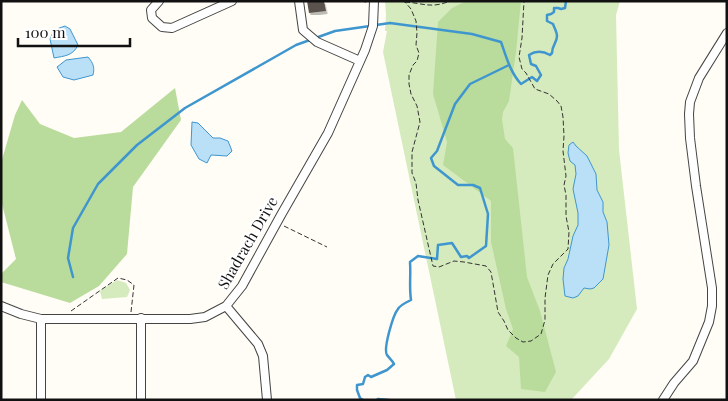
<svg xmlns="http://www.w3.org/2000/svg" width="728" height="401" viewBox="0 0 728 401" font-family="'Playfair Display',serif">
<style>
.green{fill:#d5ebbd}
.forest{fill:#b9dc9c}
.water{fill:#b9e0f7;stroke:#3f96cf}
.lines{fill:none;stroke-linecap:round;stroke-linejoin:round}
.stream{stroke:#3f96cf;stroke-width:2.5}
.building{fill:#5a524d;filter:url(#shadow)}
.minor-casing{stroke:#444;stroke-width:10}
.path{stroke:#333;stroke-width:1;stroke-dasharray:5 2.5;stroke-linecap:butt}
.minor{stroke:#fff;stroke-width:8}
.labels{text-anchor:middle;stroke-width:5;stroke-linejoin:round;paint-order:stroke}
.street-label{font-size:15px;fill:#111;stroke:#fff}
</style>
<defs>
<filter id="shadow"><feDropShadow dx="1.5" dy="3" stdDeviation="0" flood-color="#0004"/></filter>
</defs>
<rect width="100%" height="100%" fill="#fffdf5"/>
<path class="green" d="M385,1H620L616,15L619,150L637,309L609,359L571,400H456L383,52L387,31H385L386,15Z
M117,280L126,283L130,290L127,297L102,299L100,291Z"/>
<path class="forest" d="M466,1H521L516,52L509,101L503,112L502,119L505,139L513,148L527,277L540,311L556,372L545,392L521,389L519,357L506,346L513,329L506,309L491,242V201L443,165L447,142L433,94L438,22L452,8Z
M175,88L181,120L133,187L127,254L99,286L70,303L1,282V274L16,259L1,200V163L15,115L22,100L40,124L74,138L121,132Z"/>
<path class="water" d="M65,26L70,29L78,45C73,56 64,56 54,58L50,39L54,30Z
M88,57C93,63 95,67 93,75L74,80L63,77L57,67L66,60Z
M192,122L198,123L213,138H220L228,141L232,151L227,156L211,155L207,163L199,159L191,145Z
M573,142L576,146L587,156L596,174L597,190L603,202V212L607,222L609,245L603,279L594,288L590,289L584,288L578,296L573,298L565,296L563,279L564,268L568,259L573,236L578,225V213L573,189L576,174L575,165L570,161L568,153L569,145Z"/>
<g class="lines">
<path class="stream" d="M376,25L390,23L472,34L501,42C506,56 510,72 521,84L532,77L537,81L541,75L536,66L531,64L529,55C535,51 543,51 550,55L552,53C552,45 557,43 557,36C557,32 554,27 553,24L547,21V15L551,14L554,12V8H558L561,9L565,8L566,1
M73,277L68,258L73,228L98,184L137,145L185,108L296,45L335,31L370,26
M363,400L360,398L357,390V385L363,384L365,377L368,375L371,377L387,370L394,364C392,360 389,358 387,355C383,349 393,315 398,309C400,305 407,302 411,300C409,287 411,275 410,262L418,256L437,259L438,245L452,243L461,257L467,256L469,258L486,246L488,214L480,188L473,185H458L434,166L431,158L437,151L455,104L470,84L509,65
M377,400L378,399L389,400"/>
</g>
<path class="building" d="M307,1H324L326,11L309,13Z"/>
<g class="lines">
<defs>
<path id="minor" d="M159,1L151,10L152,18L162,27L172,28L232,1
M299,1L303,30L317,42L360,61
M1,306L21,314L41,319H190L205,317L226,306L242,286L281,215L328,133L365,50L373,26L374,1
M226,306L258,344L263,356L267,400
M141,318V400
M41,319V400
M663,400L674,383L693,361L709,322L712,306V288L696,186L690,138L689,114L690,102L699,78L727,33"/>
</defs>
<use href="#minor" class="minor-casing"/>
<path class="path" d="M357,1L366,2
M402,1L405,2L411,9L416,21L417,33L416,45L419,53L417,61L413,65L409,75V84L411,94L417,106L420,122L412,152V173L416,183L418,200L433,266L439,267L454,261L464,262L486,266L491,272L498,312L504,321L508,330L516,338L523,342L531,341L541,334L545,320V298L548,275L553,264L568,249L569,232L566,216V195L564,185L566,176L563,151L564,136L563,117L561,106L557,101L549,94L535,89L526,73L522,69L519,57L522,38L524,1
M405,2C423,3 431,9 450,1
M284,226L327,247
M71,311L118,278L127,280L134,285L131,312"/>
<use href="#minor" class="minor"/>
</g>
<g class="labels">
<g class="street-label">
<text transform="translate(248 243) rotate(-60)" y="5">Shadrach Drive</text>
</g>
</g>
<rect width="728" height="401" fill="none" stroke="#111111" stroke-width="5"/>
<path d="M18 38v8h112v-8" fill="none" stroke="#111111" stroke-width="2.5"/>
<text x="25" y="38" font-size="15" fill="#111111" stroke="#ffffff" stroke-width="4" paint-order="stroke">100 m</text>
</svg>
